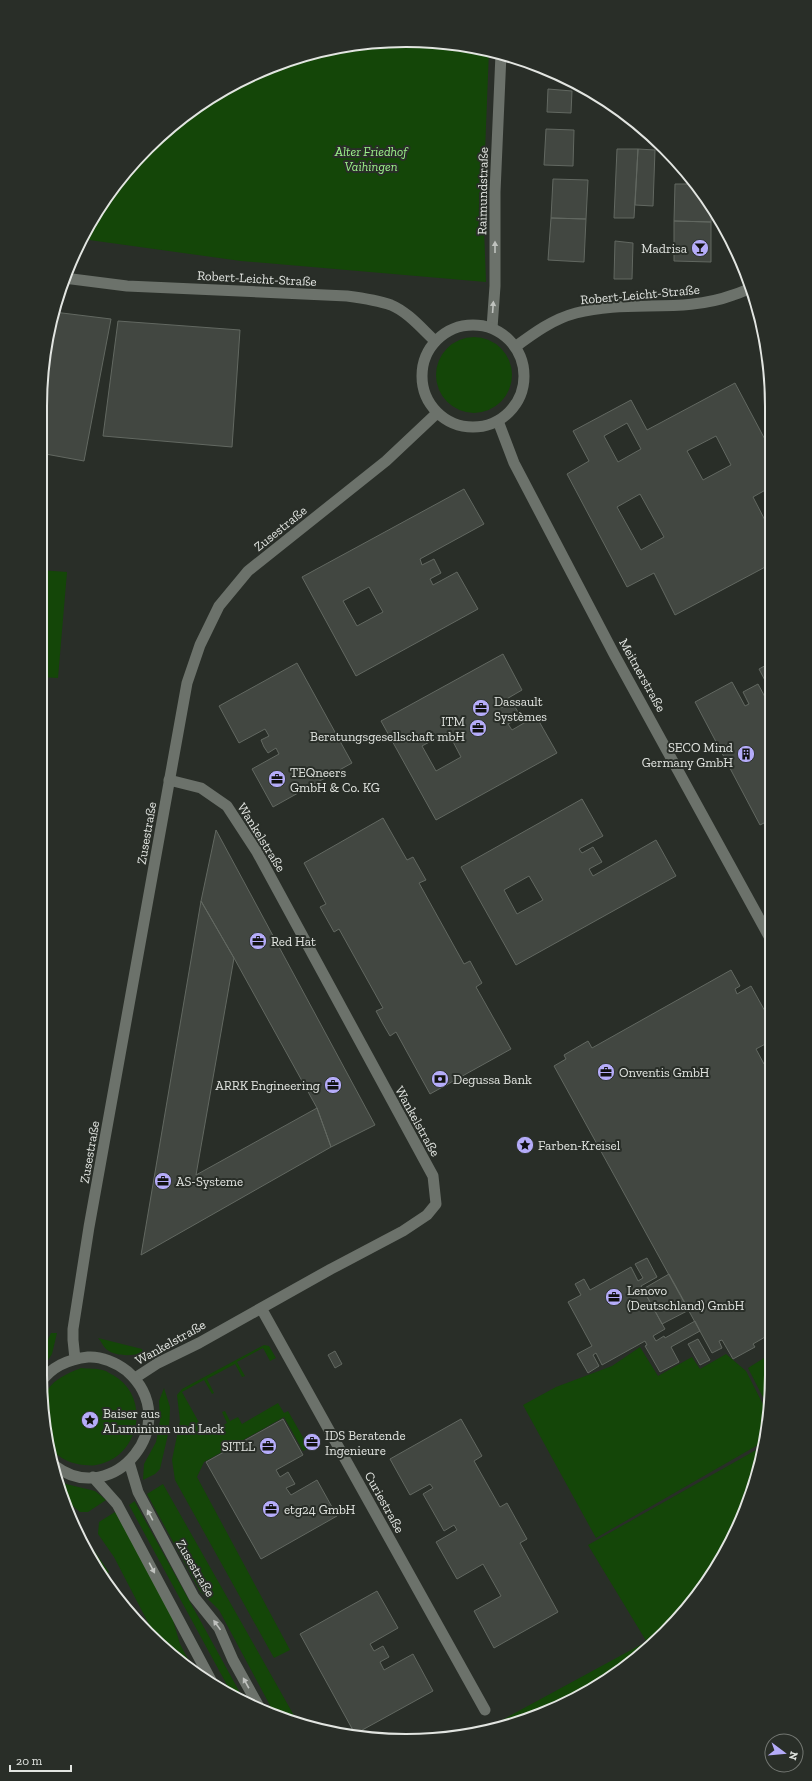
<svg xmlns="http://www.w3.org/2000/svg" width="812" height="1781" viewBox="0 0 812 1781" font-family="'Zilla Slab',serif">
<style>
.green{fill:#144608}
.building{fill:#424741;stroke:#626861;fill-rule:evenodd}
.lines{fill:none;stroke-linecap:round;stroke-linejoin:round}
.minor{stroke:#6c726b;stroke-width:11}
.tertiary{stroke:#6c726b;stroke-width:11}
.oneway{fill:#bfc2be}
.labels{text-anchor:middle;stroke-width:4;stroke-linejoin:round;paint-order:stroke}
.park-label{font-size:13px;font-style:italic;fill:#9cf18b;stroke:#292e28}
.street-label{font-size:13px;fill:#e2e5e1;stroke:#292e28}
.poi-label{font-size:13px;fill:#e2e5e1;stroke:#292e28;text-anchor:start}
.rim{fill:none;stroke:#e2e5e1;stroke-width:2}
</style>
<rect width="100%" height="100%" fill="#292e28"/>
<path class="green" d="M406,40L477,47L489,50L483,202L486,282L241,261L82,239L102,203L147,147L202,102L266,68L334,47Z
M436 375a38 38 0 1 1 76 0a38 38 0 1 1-76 0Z
M40,570L67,572L58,678L40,677Z
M51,1333H57L52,1354L40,1372V1355Z
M98,1338L142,1349L143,1353C132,1356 116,1357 106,1349C103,1346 101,1341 98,1338Z
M264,1345L269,1346L276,1358L270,1361L263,1348L237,1362L245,1376L242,1377L235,1364L207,1379L214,1393L212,1394L204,1380L182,1392L206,1435L227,1423L222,1412L225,1411L230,1421L238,1417L242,1424L278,1403L284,1413L288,1411L309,1448L303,1451L284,1417L204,1462L197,1477L290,1650L274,1658L175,1480L172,1460L180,1421L177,1395L182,1389Z
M640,1347L658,1376L692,1357L700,1369L726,1354L746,1371L768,1414L765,1441L596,1538L523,1405L556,1387L612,1366Z
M772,1353V1375L769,1409L748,1368Z
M81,1368C87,1369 96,1368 102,1370C106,1370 110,1374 113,1375C152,1397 140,1458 96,1465C93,1466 88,1465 84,1465C73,1464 59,1459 52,1449L44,1398C49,1381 66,1374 81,1368Z
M164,1388L170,1407L169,1430L160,1469L155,1474L143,1480L144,1464L156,1442L160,1421L159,1401Z
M765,1445L744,1515L681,1616L648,1644L588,1545Z
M57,1478L66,1484L95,1491L106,1500L88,1512H80L61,1496Z
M163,1484L296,1719L273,1711L219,1610L200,1591L147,1494Z
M135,1501V1502L244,1700L233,1696L129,1505Z
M115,1512L170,1610L180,1644L192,1667L155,1636L114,1557L98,1534L99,1522Z
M71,1518L109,1572L103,1578L89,1558Z
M644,1643L646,1646L589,1692L523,1722L480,1732Z"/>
<path class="building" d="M548,89L572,91L571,113L547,112Z
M546,129L574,130L573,166L544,165Z
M617,149H638L634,218H614Z
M638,149L655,150L653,206L635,205Z
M553,179L588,180L586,219L551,218Z
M675,184H697L712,210L711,222L674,221Z
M551,218L586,219L584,262L548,260Z
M674,221L711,222V262L674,261Z
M615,241L633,243L632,279H614Z
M54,312L111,319L84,461L40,453V406L47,334Z
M118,321L240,330L232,447L103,436Z
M735,383L769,447V488L753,497L769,528V565L675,615L654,573L627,587L567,474L589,461L573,431L631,400L647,430ZM627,423L641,449L618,462L604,436ZM716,436L731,465L703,480L687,451ZM640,494L664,537L641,550L617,507Z
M464,489L484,524L420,559L422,565L434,559L441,573L430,579L433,585L457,572L478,609L356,676L302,577ZM369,587L383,612L357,626L343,601Z
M503,654L522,690L498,704L501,708L512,702L521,717L508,724L512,730L536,716L557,753L436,820L381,721ZM448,732L461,757L436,771L422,746Z
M297,663L352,763L273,807L252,769L279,754L276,748L268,753L264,747L261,740L269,736L265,729L239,743L219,706Z
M770,663V690L759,669Z
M732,682L745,706L749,704L743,692L758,684L765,697L770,694V751L768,752L770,755V820L760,825L695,702Z
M582,799L603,836L579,849L582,853L593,847L602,862L589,869L593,876L656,840L676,876L516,965L461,867ZM529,876L543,900L517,914L504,890Z
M383,818L407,860L413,857L426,880L419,883L464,964L470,961L482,983L476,987L511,1049L430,1094L396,1032L390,1036L383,1024L376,1011L383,1008L339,929L334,932L320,907L326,904L304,863Z
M216,830L375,1125L331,1147L317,1108L234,958L201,901Z
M201,901L234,958L196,1175L317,1108L331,1147L141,1255Z
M731,970L740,986L735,989L737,994L751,986L771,1022V1041L756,1049L764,1064L771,1060L772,1333L753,1344L755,1347L733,1359L722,1340L719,1341L722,1348L712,1353L554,1066L566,1059L564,1055L588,1041L592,1048Z
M40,1148H47V1160L40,1159Z
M647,1258L657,1277L641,1286L665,1329L653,1336L656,1341L664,1336L665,1338L695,1321L700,1331L671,1347L679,1362L660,1372L645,1346L647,1345L645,1341L602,1365L596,1353L593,1355L599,1366L588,1373L577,1354L592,1346L568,1302L581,1295L575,1284L584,1279L590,1290L631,1267L638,1281L643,1278L635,1264Z
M669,1274L689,1310L662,1324L643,1289Z
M698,1339L710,1360L700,1365L688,1344Z
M335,1351L342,1364L335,1368L328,1355Z
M283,1419L303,1455L276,1470L280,1477L288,1472L295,1484L286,1488L291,1495L317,1480L337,1516L261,1559L206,1462Z
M461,1419L482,1456L474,1461L500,1507L507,1503L527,1539L520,1543L558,1612L494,1648L474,1611L501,1596L483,1564L457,1579L436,1542L457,1530L454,1525L444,1531L423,1494L433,1488L430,1484L410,1495L390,1459Z
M377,1591L398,1628L370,1644L374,1651L383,1646L389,1657L380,1662L384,1670L413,1654L433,1691L355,1734L300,1634Z"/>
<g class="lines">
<path class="minor" d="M492,328L495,286V192L501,54
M498,421L514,463L614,654L771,940
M261,1308L485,1710
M135,1378L158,1363L199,1343L331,1269L403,1231L427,1215L436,1204L433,1176L257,852L227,806L201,788L169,780"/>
<path class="tertiary" d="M64,278L127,286L347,296C362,298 377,300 391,305C408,312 422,329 435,341
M422 376a51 51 0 1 1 102 0a51 51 0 1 1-102 0Z
M515,347C534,333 553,319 576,313C628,299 682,314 733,295C739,293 745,291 750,288
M75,1359L73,1340V1329L89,1227L187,683L200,645L219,606L248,571L386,461L437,413
M41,1382C52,1366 70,1359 88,1357C101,1356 117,1363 127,1371C186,1423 113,1510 55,1466
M129,1462L138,1492L194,1597L219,1628L233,1660L258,1705
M93,1477L117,1504L213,1684"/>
</g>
<defs><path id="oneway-solid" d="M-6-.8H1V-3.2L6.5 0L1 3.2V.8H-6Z"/></defs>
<g class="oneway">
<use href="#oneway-solid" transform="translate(495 247) rotate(-90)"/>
<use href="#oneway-solid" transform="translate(493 307) rotate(-86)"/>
<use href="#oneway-solid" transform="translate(150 1515) rotate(-118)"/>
<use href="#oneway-solid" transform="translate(152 1568) rotate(62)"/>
<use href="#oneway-solid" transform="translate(217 1625) rotate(-126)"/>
<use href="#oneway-solid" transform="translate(246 1683) rotate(-119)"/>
</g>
<defs>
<symbol id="bar-disc" viewBox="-11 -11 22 22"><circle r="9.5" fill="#b5acf9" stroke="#292e28"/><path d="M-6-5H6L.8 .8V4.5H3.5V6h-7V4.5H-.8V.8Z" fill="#111"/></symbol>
<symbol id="office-disc" viewBox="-11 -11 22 22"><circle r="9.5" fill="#b5acf9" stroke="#292e28"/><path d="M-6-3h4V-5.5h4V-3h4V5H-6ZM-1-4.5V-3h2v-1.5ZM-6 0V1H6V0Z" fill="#111"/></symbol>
<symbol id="building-disc" viewBox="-11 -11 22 22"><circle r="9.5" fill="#b5acf9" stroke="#292e28"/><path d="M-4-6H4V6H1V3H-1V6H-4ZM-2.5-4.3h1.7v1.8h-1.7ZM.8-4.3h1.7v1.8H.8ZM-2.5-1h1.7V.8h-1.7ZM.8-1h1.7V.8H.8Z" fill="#111"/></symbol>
<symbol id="bank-disc" viewBox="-11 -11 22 22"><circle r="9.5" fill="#b5acf9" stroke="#292e28"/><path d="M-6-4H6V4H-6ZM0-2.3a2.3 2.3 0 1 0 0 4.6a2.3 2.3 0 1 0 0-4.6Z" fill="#111"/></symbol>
<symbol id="sight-disc" viewBox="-11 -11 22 22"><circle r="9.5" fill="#b5acf9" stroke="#292e28"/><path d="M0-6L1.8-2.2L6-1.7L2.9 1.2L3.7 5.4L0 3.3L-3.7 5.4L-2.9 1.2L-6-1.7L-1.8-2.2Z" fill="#111"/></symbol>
</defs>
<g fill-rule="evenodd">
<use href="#bar-disc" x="690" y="238" width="20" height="20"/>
<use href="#office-disc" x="471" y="698" width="20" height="20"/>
<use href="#office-disc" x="468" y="718" width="20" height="20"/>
<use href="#building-disc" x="736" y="744" width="20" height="20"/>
<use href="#office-disc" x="267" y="769" width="20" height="20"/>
<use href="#office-disc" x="248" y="931" width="20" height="20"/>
<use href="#office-disc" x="596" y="1062" width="20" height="20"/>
<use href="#bank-disc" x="430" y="1069" width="20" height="20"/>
<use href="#office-disc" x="323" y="1075" width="20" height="20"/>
<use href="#sight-disc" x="515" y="1135" width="20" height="20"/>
<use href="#office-disc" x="153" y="1171" width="20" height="20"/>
<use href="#office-disc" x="604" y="1287" width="20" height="20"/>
<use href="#sight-disc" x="80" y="1410" width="20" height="20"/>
<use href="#office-disc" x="302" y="1432" width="20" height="20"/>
<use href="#office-disc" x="258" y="1436" width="20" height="20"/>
<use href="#office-disc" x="261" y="1499" width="20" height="20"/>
</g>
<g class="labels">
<g class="park-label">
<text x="371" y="156">Alter Friedhof<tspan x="371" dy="15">Vaihingen</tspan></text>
</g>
<g class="street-label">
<text transform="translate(482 191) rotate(-89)" y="5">Raimundstraße</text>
<text transform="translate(257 278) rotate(3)" y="5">Robert-Leicht-Straße</text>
<text transform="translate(640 294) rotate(-5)" y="5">Robert-Leicht-Straße</text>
<text transform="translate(280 528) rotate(-39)" y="5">Zusestraße</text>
<text transform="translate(643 675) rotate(61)" y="5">Meitnerstraße</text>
<text transform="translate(146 833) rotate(-80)" y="5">Zusestraße</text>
<text transform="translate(262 837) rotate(58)" y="5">Wankelstraße</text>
<text transform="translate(418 1121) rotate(61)" y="5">Wankelstraße</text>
<text transform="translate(89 1152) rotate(-80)" y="5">Zusestraße</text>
<text transform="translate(170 1342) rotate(-29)" y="5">Wankelstraße</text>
<text transform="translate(385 1502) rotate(61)" y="5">Curiestraße</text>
<text transform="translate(196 1568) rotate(60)" y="5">Zusestraße</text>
</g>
<g class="poi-label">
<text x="687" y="253" text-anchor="end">Madrisa</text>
<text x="494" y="706">Dassault<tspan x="494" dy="15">Systèmes</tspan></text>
<text x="465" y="726" text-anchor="end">ITM<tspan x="465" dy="15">Beratungsgesellschaft mbH</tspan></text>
<text x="733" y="752" text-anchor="end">SECO Mind<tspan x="733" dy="15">Germany GmbH</tspan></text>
<text x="290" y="777">TEQneers<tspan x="290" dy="15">GmbH &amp; Co. KG</tspan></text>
<text x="271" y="946">Red Hat</text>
<text x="619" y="1077">Onventis GmbH</text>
<text x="453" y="1084">Degussa Bank</text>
<text x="320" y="1090" text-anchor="end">ARRK Engineering</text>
<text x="538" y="1150">Farben-Kreisel</text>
<text x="176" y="1186">AS-Systeme</text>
<text x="627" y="1295">Lenovo<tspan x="627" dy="15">(Deutschland) GmbH</tspan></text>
<text x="103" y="1418">Baiser aus<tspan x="103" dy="15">ALuminium und Lack</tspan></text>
<text x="325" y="1440">IDS Beratende<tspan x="325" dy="15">Ingenieure</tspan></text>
<text x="255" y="1451" text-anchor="end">SITLL</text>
<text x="284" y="1514">etg24 GmbH</text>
</g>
</g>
<path d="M0 0H812V1781H0ZM406 47H406A359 359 0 0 1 765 406V1375A359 359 0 0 1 406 1734H406A359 359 0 0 1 47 1375V406A359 359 0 0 1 406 47Z" fill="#292e28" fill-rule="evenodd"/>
<path class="rim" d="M406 47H406A359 359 0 0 1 765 406V1375A359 359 0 0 1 406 1734H406A359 359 0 0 1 47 1375V406A359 359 0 0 1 406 47Z"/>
<g transform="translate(784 1753) rotate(106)"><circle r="19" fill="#292e28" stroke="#737772"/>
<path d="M0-3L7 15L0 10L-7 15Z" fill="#b5acf9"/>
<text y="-6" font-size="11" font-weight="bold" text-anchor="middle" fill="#e2e5e1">N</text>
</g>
<path d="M10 1765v6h61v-6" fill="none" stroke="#e2e5e1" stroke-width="2"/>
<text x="16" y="1765" font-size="12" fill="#e2e5e1" stroke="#292e28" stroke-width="3" paint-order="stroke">20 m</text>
</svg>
